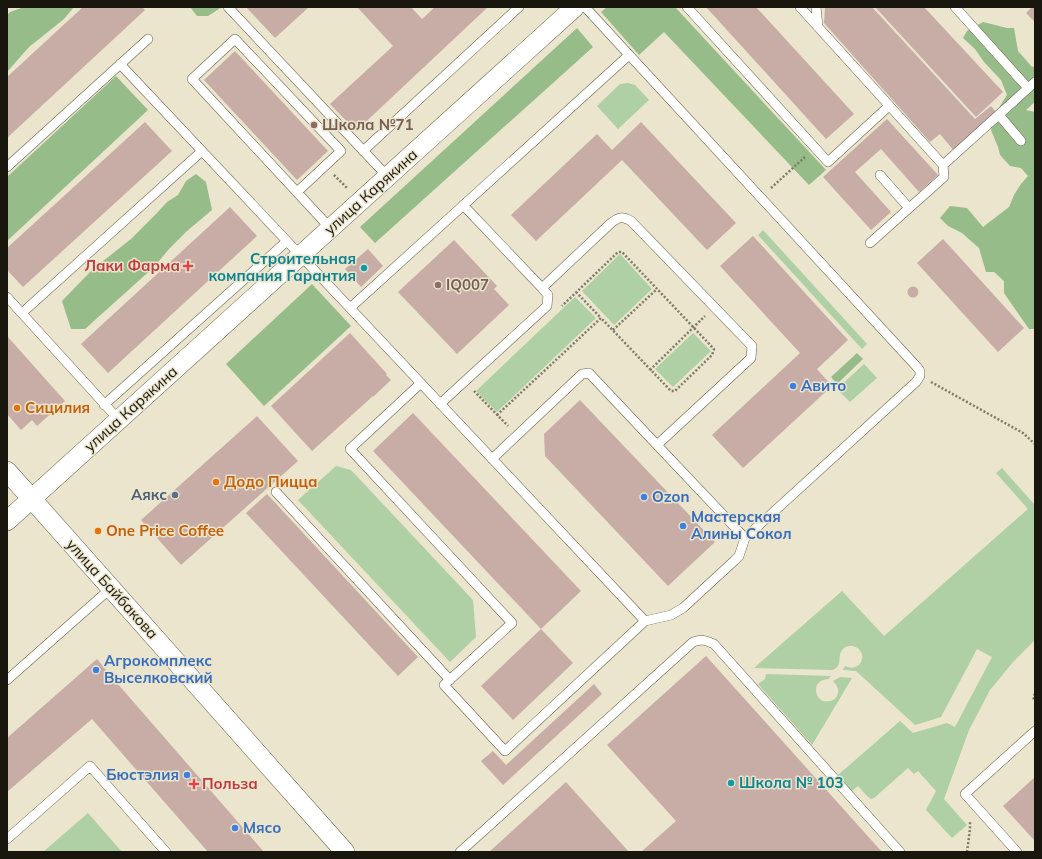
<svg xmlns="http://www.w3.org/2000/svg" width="1042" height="859" viewBox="0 0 1042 859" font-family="Mulish,sans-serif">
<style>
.green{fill:#afcfa5}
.forest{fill:#96bc89}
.building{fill:#c8aca6}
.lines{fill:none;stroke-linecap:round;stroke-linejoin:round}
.service-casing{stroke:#66624c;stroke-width:10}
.minor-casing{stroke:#66624c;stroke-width:20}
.path{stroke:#7d7969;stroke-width:2.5;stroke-dasharray:2 2;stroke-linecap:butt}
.service{stroke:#fff;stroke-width:9}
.minor{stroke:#fff;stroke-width:19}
.education-dot{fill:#8d6e63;stroke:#eae5cc;stroke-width:1.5}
.health-dot{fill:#e0444e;stroke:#eae5cc;stroke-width:1.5}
.culture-dot{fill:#0f9aa8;stroke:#eae5cc;stroke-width:1.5}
.shop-dot{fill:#3f7fe0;stroke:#eae5cc;stroke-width:1.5}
.food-dot{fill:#e8710a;stroke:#eae5cc;stroke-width:1.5}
.service-dot{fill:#5c6f8a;stroke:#eae5cc;stroke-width:1.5}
.labels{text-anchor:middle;stroke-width:3;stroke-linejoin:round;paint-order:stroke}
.education-label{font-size:15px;font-weight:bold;fill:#785e54;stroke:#eae5cc;text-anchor:start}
.street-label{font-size:15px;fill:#18160d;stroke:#eae5cc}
.culture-label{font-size:15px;font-weight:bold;fill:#0d838f;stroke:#eae5cc;text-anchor:end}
.health-label{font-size:15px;font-weight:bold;fill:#be3a42;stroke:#eae5cc;text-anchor:end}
.shop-label{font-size:15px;font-weight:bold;fill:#366cbe;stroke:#eae5cc;text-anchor:start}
.food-label{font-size:15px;font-weight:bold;fill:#c56008;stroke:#eae5cc;text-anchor:start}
.service-label{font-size:15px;font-weight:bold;fill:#4e5e75;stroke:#eae5cc;text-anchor:end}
</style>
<rect width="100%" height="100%" fill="#eae5cc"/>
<path class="green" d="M628,83L635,85L649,100L618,129L597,106L620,84Z
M763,230L867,344L862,349L758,235Z
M620,254L652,289L614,325L582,291Z
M575,297L596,318L497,412L476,391Z
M693,333L711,351L673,387L655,369Z
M864,364L877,378L850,402L837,389Z
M336,466L351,470L473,600L476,637L450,662L298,500Z
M1002,468L1035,505V640L1013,662L990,690L969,730L944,799L967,825L952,838L926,810L936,791L918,771L914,774L908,768L874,798L871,799L868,797L858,786L852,791L838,775L900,721L913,733L947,723L955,727L992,657L977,649L941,717L915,725L856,671L843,670L845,666C851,669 858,668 861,662C867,651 852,640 843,649C836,656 844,664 833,670L754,668L842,591L884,636L1028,509L996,473Z
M766,674L831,676L828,679C809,680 815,705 829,701C832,701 836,699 837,696C840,690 837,685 833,681L840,677L852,678L812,745L758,684L765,679Z
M88,813L122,852H43Z"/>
<path class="forest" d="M24,7H74L64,19L29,47L7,72V15L10,12Z
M190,7H222L208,16H197Z
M607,7H675L826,170L809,185L664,32L639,55L601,12Z
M983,22L1007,28H1014L1018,51L1032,67L1035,66V102L1026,110L1035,112V329H1029L1004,293V281L994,272H986L979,248L971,241L962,233L948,226L940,218L950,206L967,208L983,227L1009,207L1014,195L1021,184L1028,176L1021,168L1010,166L1000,155L998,147L991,130L1000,106L1007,95L1001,80L984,62L975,49L963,38L967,31Z
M577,28L593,47L375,243L360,227Z
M116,76L148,110L7,241V177Z
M196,174L206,182L212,210L187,231L169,249L154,267L85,329H71L62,301L93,269L131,239L156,214L167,202L178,195L186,181Z
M312,284L351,326L264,406L226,364Z
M857,353L863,359L837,384L831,377Z"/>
<path class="building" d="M83,7H142L145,10L7,138V77Z
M246,7H309L275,38Z
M357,7H411L422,19L435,7H488L356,131L330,104L393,46Z
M706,7H756L854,114L826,139Z
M825,7H872L975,119L991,106L996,112L954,151L940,134L930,142L824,23Z
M875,7H924L1003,92L976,117Z
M1032,7H1035V22L1026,13Z
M235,51L328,151L297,180L204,80Z
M887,119L938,175L919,192L881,149L855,172L891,212L871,230L823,177Z
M145,122L172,151L23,287L7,270V248Z
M641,122L736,223L707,250L622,160L536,241L511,215L597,134L612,150Z
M230,207L257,236L108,373L81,344Z
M753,236L848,340L817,369L832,386L743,468L712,435L800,353L720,266Z
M943,239L1024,328L998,352L917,263Z
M454,240L497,286L494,289L509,305L457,354L398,292Z
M368,249L383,266L361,287L345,269Z
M907.5 292a5.5 5.5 0 1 1 11 0a5.5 5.5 0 1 1-11 0Z
M350,333L387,374L386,375L391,380L373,397V396L312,451L271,406Z
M7,336L65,401L37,426L32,420L21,430L7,414Z
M580,400L715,542L668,586L545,456L544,434Z
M413,413L581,591L541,629L373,451Z
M257,416L298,461L181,565L141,520Z
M267,494L418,657L398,676L246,513Z
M541,629L573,663L513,720L481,686Z
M706,656L882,852H641L676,821L607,745Z
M97,659L110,675L264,852H208L92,719L7,792V738Z
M594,684L602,694L503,785L481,761L493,751L506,765Z
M1035,777V841L1003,806Z
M566,782L629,852H489Z"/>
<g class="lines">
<defs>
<path id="service" d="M228,7L388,177
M687,7L828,162L889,106
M800,7L943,165L944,177L870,243
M816,7L818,27
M955,7L1028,88
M120,64L645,621L671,615L683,608L734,561L739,556L745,538L916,382L920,376V371L917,367L585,7
M999,115L1021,141
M363,151L519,7
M943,165L1035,82
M7,167L148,39
M880,175L909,208
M297,192L341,151L235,39L192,79L319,216L330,228
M463,205L542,288L611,223C619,217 622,216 631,221L752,346L751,358L657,445L745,538
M7,297L119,420
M350,308L629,55
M22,313L202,151
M421,383L350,449L512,623L444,685L505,751L645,621
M440,404L547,306L548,295L542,288
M104,405L287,241
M492,459L582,374L589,373L657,445
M276,492L450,680
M7,680L111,588
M7,839L90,766L166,852
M460,852L693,642C702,639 705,640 714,644L900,852
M1017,852L965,794L1035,731"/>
<path id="minor" d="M7,471L345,852
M7,521L575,7"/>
</defs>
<use href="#service" class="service-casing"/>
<use href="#minor" class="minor-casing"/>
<path class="path" d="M334,175L347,188
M771,188L806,156
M576,292L601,318
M613,330L657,289
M650,370L705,316
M931,382L1023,433L1035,444
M474,391L508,426
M497,415L601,318L671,391H675L712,355L714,349L622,252H618L562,306
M1035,694L1033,697L1035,701
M967,852L970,829V821"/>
<use href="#service" class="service"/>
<use href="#minor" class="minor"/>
</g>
<g class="education-dot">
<circle cx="314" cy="125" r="4"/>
<circle cx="438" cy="285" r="4"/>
</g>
<g class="health-dot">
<path d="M186 260h4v4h4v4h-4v4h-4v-4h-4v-4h4z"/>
<path d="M192 778h4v4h4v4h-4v4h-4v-4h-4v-4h4z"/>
</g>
<g class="culture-dot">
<circle cx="364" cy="268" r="4"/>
<circle cx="731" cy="783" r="4"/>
</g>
<g class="shop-dot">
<circle cx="793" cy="386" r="4"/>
<circle cx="644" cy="497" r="4"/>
<circle cx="683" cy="526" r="4"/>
<circle cx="96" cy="670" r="4"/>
<circle cx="187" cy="775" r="4"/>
<circle cx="235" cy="828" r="4"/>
</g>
<g class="food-dot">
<circle cx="17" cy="408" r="4"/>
<circle cx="216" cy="482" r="4"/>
<circle cx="98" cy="531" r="4"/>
</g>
<circle class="service-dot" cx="175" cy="495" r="4"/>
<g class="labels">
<g class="education-label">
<text x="322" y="130">Школа №71</text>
<text x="446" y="290">IQ007</text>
</g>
<g class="street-label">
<text transform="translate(371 192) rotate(-42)" y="5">улица Карякина</text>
<text transform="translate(131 409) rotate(-42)" y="5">улица Карякина</text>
<text transform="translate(112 589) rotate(48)" y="5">улица Байбакова</text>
</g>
<g class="culture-label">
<text x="356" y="264">Строительная<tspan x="356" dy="17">компания Гарантия</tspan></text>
<text x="739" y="788" text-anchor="start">Школа № 103</text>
</g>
<g class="health-label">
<text x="180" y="271">Лаки Фарма</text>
<text x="202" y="789" text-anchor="start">Польза</text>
</g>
<g class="shop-label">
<text x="801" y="391">Авито</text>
<text x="652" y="502">Ozon</text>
<text x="691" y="522">Мастерская<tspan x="691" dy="17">Алины Сокол</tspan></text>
<text x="104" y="666">Агрокомплекс<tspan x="104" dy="17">Выселковский</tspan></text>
<text x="179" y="780" text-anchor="end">Бюстэлия</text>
<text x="243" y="833">Мясо</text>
</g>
<g class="food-label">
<text x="25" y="413">Сицилия</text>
<text x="224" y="487">Додо Пицца</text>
<text x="106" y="536">One Price Coffee</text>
</g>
<g class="service-label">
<text x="167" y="500">Аякс</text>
</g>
</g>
<rect width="1042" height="859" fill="none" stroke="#18160d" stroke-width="16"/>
</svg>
